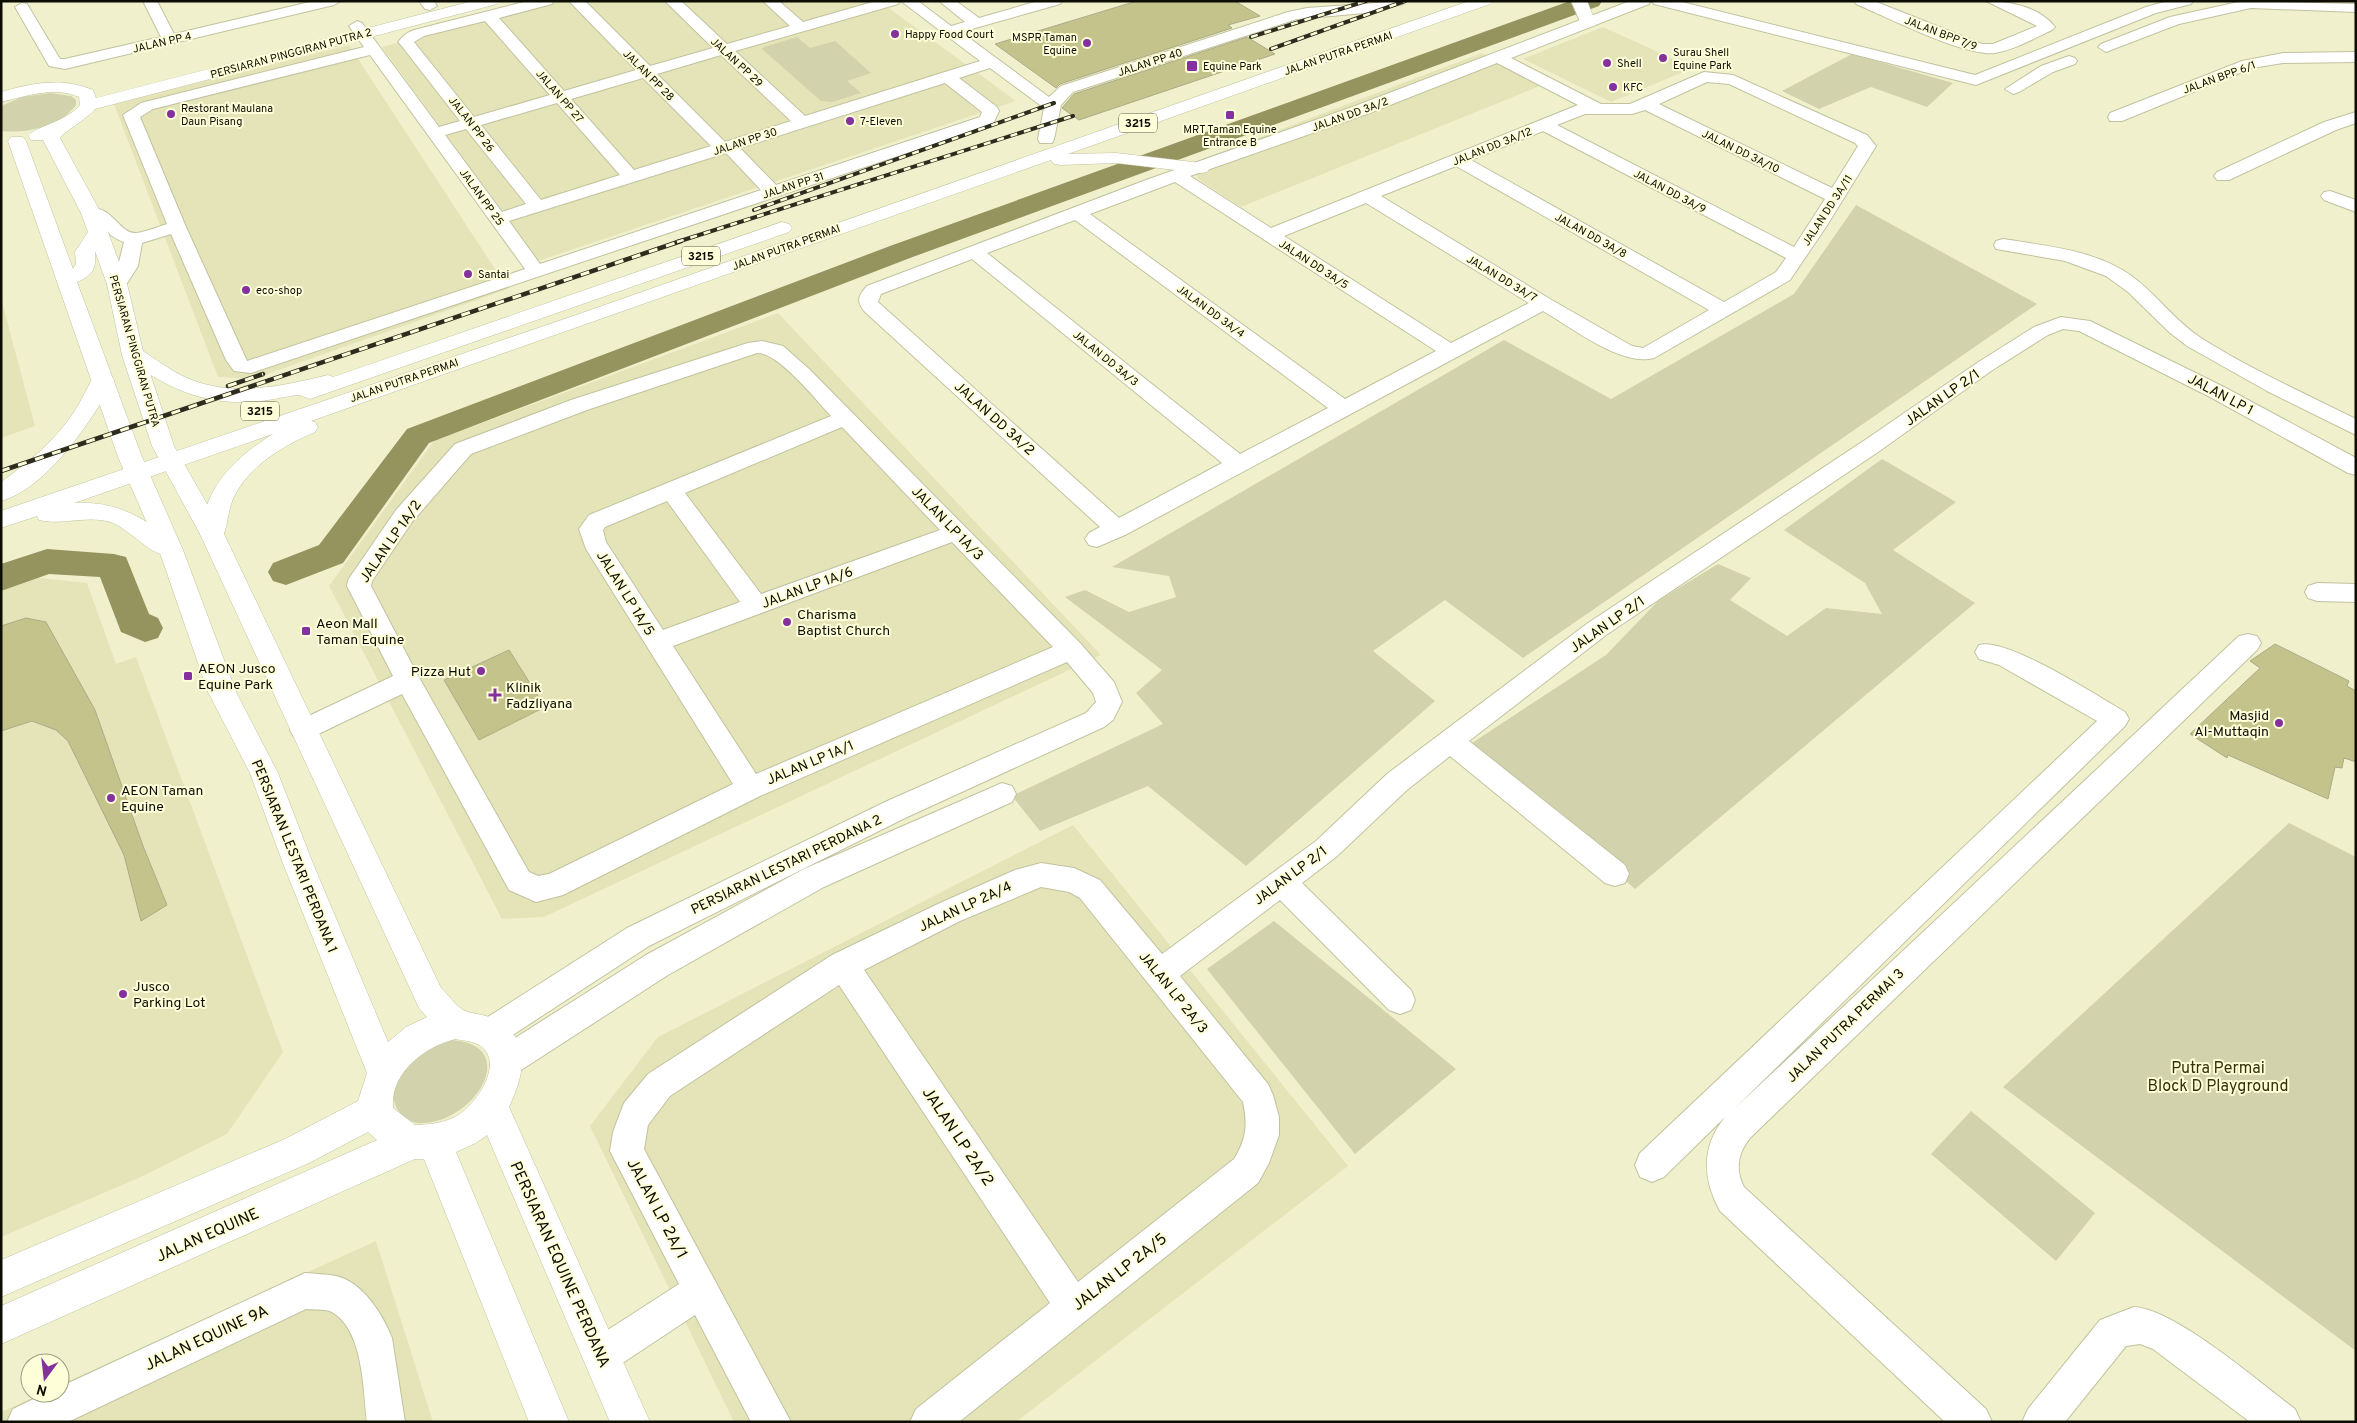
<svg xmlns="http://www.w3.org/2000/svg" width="2357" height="1423" viewBox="0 0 2357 1423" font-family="Overpass,sans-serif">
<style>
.built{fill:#e4e4b8}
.green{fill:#d2d2ac}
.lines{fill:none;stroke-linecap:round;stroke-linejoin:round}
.river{fill:#95945f;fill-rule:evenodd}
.building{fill:#c4c38c;stroke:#abab88}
.street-casing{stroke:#c2c29f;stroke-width:2}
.secondary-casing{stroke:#c2c29f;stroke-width:1}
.primary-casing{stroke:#c2c29f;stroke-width:1}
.street{fill:#fff;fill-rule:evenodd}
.secondary{fill:#fff;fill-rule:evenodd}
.primary{fill:#fff;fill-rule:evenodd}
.rail-far1-casing{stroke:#2d2c1e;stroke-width:4}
.rail-casing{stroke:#2d2c1e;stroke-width:4.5}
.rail-far1{stroke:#fefed9;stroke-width:2.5;stroke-dasharray:7;stroke-linecap:butt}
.rail{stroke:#fefed9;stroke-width:3;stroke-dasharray:9;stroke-linecap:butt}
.poi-dot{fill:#85309f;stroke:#fefed9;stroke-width:2}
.labels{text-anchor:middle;stroke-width:4;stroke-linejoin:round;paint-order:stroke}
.far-street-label{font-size:11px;fill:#0d0c02;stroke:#fefed9}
.far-poi-label{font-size:11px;fill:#0d0c02;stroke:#fefed9;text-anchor:start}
.shield{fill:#fefed9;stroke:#555542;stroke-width:1}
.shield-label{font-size:12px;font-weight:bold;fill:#0d0c02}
.street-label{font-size:14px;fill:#0d0c02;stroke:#fefed9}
.poi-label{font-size:14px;fill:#0d0c02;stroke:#fefed9;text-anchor:start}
.near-park-label{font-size:16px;fill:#343206;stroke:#fefed9}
.near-street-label{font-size:16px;fill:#0d0c02;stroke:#fefed9}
</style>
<rect width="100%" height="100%" fill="#f1f0cc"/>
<path class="built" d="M562,1H879L1016,101L538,261L382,47Z
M1603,27L1693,68L1611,102L1523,59Z
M349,45L508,289L253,379L218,377L114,104Z
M1482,53L1545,84L1241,207L1198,179L1192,163Z
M1,298L35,426L1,438Z
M778,313L1101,655L544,917L502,919L329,586L434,441Z
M30,577L87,583L116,664L136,657L283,1052L227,1134L143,1176L1,1237V588Z
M1073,825L1348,1166L1016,1422H734L590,1126L658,1037Z
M376,1241L433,1422H1V1412L43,1393H60V1385Z"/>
<path class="green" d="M797,37L810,48L835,41L871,73L847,81L861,93L832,102L821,101L762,49L764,47Z
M1852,54L1953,83L1927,107L1871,87L1819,109L1782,91Z
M50,93L71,96L76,100V105C61,126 26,134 1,131V106L22,97Z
M1856,205L2037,304L1523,658L1445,600L1373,651L1435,701L1246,866L1148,786L1040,831L1012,796L1163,724L1136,693L1162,670L1065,597L1085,590L1129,612L1176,597L1169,576L1112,567L1504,340L1611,399L1794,294Z
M1882,459L1956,502L1893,550L1975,603L1635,889L1472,743L1606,655L1659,600L1718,564L1751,578L1730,600L1787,636L1826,608L1882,614L1865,583L1784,530Z
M2289,823L2356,857V1351L2003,1087Z
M1274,921L1456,1069L1355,1154L1207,969Z
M452,1040C520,1045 478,1119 425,1123C406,1125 390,1108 394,1089C395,1081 403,1069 408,1062C417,1050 438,1043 452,1040Z
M1971,1111L2095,1213L2056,1261L1931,1154Z"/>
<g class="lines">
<path class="river" d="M1570,1H1602L1599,6L910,258L429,443L343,563L286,585L273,581L268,572L273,563L319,545L407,429L890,246Z
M47,549L114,554L126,557L149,614L158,618L163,628L158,638L145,642L121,632L100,577L49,574L1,591V564Z"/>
</g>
<path class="building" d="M1137,1H1235L1260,16L1228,25L1232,28L1060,84L1056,88L995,44Z
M1247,37L1275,54L1079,120L1062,108L1074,94Z
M26,618L46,622L95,710L143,846L167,905L141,921L124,855L68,741L56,730L32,721L1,731V626Z
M2275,644L2349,681L2347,686L2356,691V762L2344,758L2342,768L2335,767L2328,799L2228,755L2227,758L2190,734L2260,668L2250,661Z
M509,650L545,707L479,740L444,680Z"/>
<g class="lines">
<defs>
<path id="street" d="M143,1H157L174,34L314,1H341L334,5L65,69L49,66L15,7L22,3L27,4L60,59H65L161,37Z
M419,1H434L437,6L430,10L425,9Z
M528,1H554L552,4L499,18L564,91L636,70L569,1H585L650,66L713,48L665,1H681L727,44L790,26L763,1H779L803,22L876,1H900L898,4L735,51L805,116L980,61L901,1H918L951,26L965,22L939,1H956L979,18L1038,1H1062L1060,4L961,32L1049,97L1061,86L1288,12L1307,8L1405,1L1403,4L1365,13L1297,19L1073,92L1061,105L1054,139L1052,143H1040L1038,139L1044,108L990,68L959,78L997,107L999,111L993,124L251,373L234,371L226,360L171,234L142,243L138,266L124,288H110L107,284L118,266L124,242C107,236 111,232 100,224C94,219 87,220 82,213L85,209C112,202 118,234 136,233C146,232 157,227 167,224L123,115L141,103L364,47L349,26L357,21L362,23L439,127L460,121L401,45L398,42C403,36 406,33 414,30ZM485,21L550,95L474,117L414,42L424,36ZM370,55L525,269L247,361L186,227L140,117L153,109ZM721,55L791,121L725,142L657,74ZM643,78L711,146L634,170L571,99ZM945,83L982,112L980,117L776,185L740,148ZM557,103L620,175L541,200L481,125ZM466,129L526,204L502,212L445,135ZM726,153L761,190L540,264L509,221Z
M1630,1H1651L1649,4L1511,58L1601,104H1630L1704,72L1733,75L1867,135L1876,146L1826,227L1790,280L1654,358C1621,367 1571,327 1543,311L1125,535L1097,547L1089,545L1085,539L1089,533L1100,527L865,312C856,301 858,296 867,286L1146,180L1355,106ZM1497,63L1578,105L1271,228L1190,176L1367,114ZM1707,82L1729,84L1855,143L1858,146L1832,188L1659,104ZM1645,110L1825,199L1794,247L1557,125L1585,114H1632ZM1543,131L1786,258L1776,272L1724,302L1471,160ZM1456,166L1709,310L1643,348L1632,346L1550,299L1381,196ZM1175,182L1436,351L1345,399L1090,214ZM1366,203L1529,303L1451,343L1284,236ZM1075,220L1328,408L1240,454L987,253ZM972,259L1222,463L1119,518L878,302L881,294Z
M1652,1H1678L1975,75L2146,7L2168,1H2193L2191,4L2156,13L1976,85L1654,4Z
M1854,1H1874L1982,44H1993L2037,26L1986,1C2009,1 2040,7 2055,27L2052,30C2035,38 2014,50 1995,53C1965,57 1887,17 1856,4Z
M2243,1L2356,4V12L2251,8L2179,24L2111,50L2106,52L2098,47L2101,44L2170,17Z
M2356,52V62L2283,63L2252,68L2122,121H2110L2108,117L2110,113L2242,61L2283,53Z
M2069,56L2075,58L2077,61L2075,64L2053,72L2019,92L2013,94L2005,89L2041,66Z
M2356,112V123L2336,130L2229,180H2217L2214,176L2217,172L2324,122Z
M2330,191L2356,200V212L2324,200L2321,196L2324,192Z
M2003,239C2047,246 2096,250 2133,277C2157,295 2175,321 2201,338C2250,369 2304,393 2356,419V435L2267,391L2187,346L2169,332L2128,292L2106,276L2065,261L1996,249L1994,245L1996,241Z
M2061,317L2090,321L2224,387L2356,458V475L2348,473L2210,397L2079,331L2063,329L2048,335L1991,371L1881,450L1606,635L1469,741L1625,865L1629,874L1625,883L1615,886L1605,883L1450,756L1407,790L1336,857L1302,883L1411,990L1415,1000L1411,1010L1400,1014L1389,1010L1280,900L1180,976L1268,1084L1273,1095L1279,1117V1135L1269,1163L1258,1183L959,1422H910L916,1409L1050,1303L839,985L670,1096L648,1125L644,1149L791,1422H751L695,1315L615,1368L602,1373L589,1368L584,1355L589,1342L679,1284L610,1151L613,1132L624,1103L648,1074L832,955L940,903L1015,870L1041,863L1074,868L1100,880L1162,954L1316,841L1387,774L1588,623L1865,440L1977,363L2034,327ZM1041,887L1069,892L1080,898L1243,1102C1248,1125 1246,1140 1234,1159L1078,1282L864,970L960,921Z
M762,341L783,346L809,369L1080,643L1114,682L1122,702L1113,720L1104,727L905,818L649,946L502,1042L491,1047L480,1042L475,1032L480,1022L627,928L885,802L1086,713L1096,702L1093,693L1067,662L760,796L563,895L536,902L509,890L402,694L312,737L303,740L294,737L290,730L294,723L393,676L347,586L348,580L396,510L455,444L571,400L748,343ZM757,353C778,352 816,400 831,416L589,515L579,529L586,549L733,784L549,874L538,876L529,872L416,672L371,586L372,581L412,522L471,454L587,410ZM842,427L940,530L761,594L685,493ZM667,501L740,602L663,630L606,542L603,530L605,527ZM952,542L1053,647L756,774L673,646Z
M2317,583L2356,584V602L2317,601L2308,598L2305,592L2308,586Z
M2248,634L2257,636L2261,643L2257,650L1750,1138C1738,1153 1735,1170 1744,1187L1986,1409L1992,1422H1945L1720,1211C1702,1178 1701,1147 1725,1117L1664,1177L1652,1182L1640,1177L1635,1165L1640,1153L2097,721L1999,665L1979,659L1975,652L1979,645C2007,637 2097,696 2125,712L2129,719L2125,726L1732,1111L2239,636Z
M1002,783L1012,786L1016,794L1012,802L824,887L668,975L518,1072L507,1076L496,1072L491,1061L496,1050L646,955L804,869Z
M305,1273C315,1274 326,1274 336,1276C363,1282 383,1315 392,1338L405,1422H367C363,1390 364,1328 330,1311C324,1309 313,1310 306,1309L68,1422H7L13,1409L46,1393H60V1387Z
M2134,1307C2175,1309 2259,1382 2295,1409L2301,1422H2250L2153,1349L2140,1344L2126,1346L2065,1422H2022L2028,1409L2100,1320Z"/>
<path id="secondary" d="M473,1H500L497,4L95,109C87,119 62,133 60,138L101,213L127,284L144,355L174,446L224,534L441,988C448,994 455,1005 463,1010C471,1014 483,1014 492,1018C533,1038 525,1072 509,1107L650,1422H610L487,1135L476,1143L456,1152L569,1422H529L424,1159H415L1,1344V1306L377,1140L368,1132L309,1163L1,1297V1260L285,1139L358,1101L367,1073L282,861L250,773L208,692L159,550L118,457L8,141L11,137H23L26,141L73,269L76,264L75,252L88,232L81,213L43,140H31L28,136C34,127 66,122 80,105L79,97C54,86 27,96 1,102V92C33,83 62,77 93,90L96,98ZM95,251L107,284L122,355L152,446L200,534L419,1008L427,1017L406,1027L388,1042L312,861L278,773L236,692L183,550L142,457L77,282C94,275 96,268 95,251ZM455,1039C465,1041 477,1041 484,1049C503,1068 472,1110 453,1118C442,1123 426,1125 415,1125L393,1108C390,1073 424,1047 455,1039Z"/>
<path id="primary" d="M1469,1H1493L1490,4L1068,154L1116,153L1201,163L1207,164L1210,168L1207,172L1201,173L1116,163L1060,165L1054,164L1051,160L311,421L315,422L318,427L315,432C284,445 247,467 233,499C227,513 228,528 221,540L212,542L203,540L200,534C203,523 204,511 209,500C221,471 247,450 273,434L74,503C121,501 143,519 180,544L183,550L180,556C156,563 134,532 113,523C89,514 63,526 39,520L37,516L1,528V511L582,313Z
M1571,1H1587L1596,23L1594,26H1582Z
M782,222L789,224L792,228L789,232L310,399C307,398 302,396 300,395C290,395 264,402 250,402C196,404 169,386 125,360L122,355L125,350L133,349L141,350C156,359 171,371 187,378C232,398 283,386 328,375L333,377Z
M103,373L111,375L114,380C92,420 48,488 1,501V482C28,463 56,440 74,412C82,400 87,387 95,375Z"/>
</defs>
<use href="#street" class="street-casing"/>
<use href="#secondary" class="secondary-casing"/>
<use href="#primary" class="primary-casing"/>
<use href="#street" class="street"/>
<use href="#secondary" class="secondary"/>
<use href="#primary" class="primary"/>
<defs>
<path id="rail-far1" d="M1251,37L1366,1
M1271,49L1405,1
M754,210L1054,103
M677,242L1073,116"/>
<path id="rail" d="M228,386L263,374
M1,471L681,241"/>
</defs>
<use href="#rail-far1" class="rail-far1-casing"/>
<use href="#rail" class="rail-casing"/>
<use href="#rail-far1" class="rail-far1"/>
<use href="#rail" class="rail"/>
</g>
<g class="poi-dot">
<circle cx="895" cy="34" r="5"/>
<circle cx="1087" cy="43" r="5"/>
<circle cx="1663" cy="58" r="5"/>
<circle cx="1607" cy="63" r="5"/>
<rect x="1186" y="60" width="12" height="12" rx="2.5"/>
<circle cx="1613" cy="87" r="5"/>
<circle cx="171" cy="114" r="5"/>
<rect x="1225" y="110" width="10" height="10" rx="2.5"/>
<circle cx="850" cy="121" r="5"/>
<circle cx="468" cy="274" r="5"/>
<circle cx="246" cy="290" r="5"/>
<circle cx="787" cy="622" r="5"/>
<rect x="301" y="626" width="10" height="10" rx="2.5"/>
<circle cx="481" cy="671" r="5"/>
<rect x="183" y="671" width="10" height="10" rx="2.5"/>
<path d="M492.5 687.5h5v5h5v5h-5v5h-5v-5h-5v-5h5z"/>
<circle cx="2279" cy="723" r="5"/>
<circle cx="111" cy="798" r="5"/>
<circle cx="123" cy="994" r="5"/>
</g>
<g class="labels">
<g class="far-street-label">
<text transform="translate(1941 33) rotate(21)" y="4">JALAN BPP 7/9</text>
<text transform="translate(162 42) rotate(-13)" y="4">JALAN PP 4</text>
<text transform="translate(291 53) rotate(-15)" y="4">PERSIARAN PINGGIRAN PUTRA 2</text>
<text transform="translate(1338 53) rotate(-19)" y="4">JALAN PUTRA PERMAI</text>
<text transform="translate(737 62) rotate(43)" y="4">JALAN PP 29</text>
<text transform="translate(1150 62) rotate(-18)" y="4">JALAN PP 40</text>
<text transform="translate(649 75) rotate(45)" y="4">JALAN PP 28</text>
<text transform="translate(2219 77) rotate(-20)" y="4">JALAN BPP 6/1</text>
<text transform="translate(560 96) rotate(49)" y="4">JALAN PP 27</text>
<text transform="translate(1350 114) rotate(-20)" y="4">JALAN DD 3A/2</text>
<text transform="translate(472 124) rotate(52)" y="4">JALAN PP 26</text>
<text transform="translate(745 141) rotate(-18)" y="4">JALAN PP 30</text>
<text transform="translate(1492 146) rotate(-22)" y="4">JALAN DD 3A/12</text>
<text transform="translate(1741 151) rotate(26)" y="4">JALAN DD 3A/10</text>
<text transform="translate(793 185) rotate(-18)" y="4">JALAN PP 31</text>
<text transform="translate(1670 191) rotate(28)" y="4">JALAN DD 3A/9</text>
<text transform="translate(482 197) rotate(54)" y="4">JALAN PP 25</text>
<text transform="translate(1827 210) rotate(-57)" y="4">JALAN DD 3A/11</text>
<text transform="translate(1591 235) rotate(29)" y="4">JALAN DD 3A/8</text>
<text transform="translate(786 247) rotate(-20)" y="4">JALAN PUTRA PERMAI</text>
<text transform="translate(1314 264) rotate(33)" y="4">JALAN DD 3A/5</text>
<text transform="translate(1502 278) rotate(31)" y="4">JALAN DD 3A/7</text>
<text transform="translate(1211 311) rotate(36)" y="4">JALAN DD 3A/4</text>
<text transform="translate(135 351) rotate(74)" y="4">PERSIARAN PINGGIRAN PUTRA</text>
<text transform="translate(1106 358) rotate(39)" y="4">JALAN DD 3A/3</text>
<text transform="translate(404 380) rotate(-19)" y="4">JALAN PUTRA PERMAI</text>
</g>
<g class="far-poi-label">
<text x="905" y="38">Happy Food Court</text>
<text x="1077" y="41" text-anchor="end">MSPR Taman<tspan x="1077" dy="13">Equine</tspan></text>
<text x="1673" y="56">Surau Shell<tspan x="1673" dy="13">Equine Park</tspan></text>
<text x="1617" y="67">Shell</text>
<text x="1203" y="70">Equine Park</text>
<text x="1623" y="91">KFC</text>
<text x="181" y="112">Restorant Maulana<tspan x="181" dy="13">Daun Pisang</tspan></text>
<text x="860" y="125">7-Eleven</text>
<text x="1230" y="133" text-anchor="middle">MRT Taman Equine<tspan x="1230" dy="13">Entrance B</tspan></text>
<text x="478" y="278">Santai</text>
<text x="256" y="294">eco-shop</text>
</g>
<g class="shield">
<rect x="1119" y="113.5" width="38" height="19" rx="4"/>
<rect x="682" y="246.5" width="38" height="19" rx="4"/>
<rect x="241" y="401.5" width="38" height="19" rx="4"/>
</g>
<g class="shield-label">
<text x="1138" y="127">3215</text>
<text x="701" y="260">3215</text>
<text x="260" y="415">3215</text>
</g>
<g class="street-label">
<text transform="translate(2221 394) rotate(28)" y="5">JALAN LP 1</text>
<text transform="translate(1942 397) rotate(-35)" y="5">JALAN LP 2/1</text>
<text transform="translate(995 418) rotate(42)" y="5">JALAN DD 3A/2</text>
<text transform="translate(948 523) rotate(46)" y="5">JALAN LP 1A/3</text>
<text transform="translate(390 541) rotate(-55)" y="5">JALAN LP 1A/2</text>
<text transform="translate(807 587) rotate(-20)" y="5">JALAN LP 1A/6</text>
<text transform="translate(626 593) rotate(58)" y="5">JALAN LP 1A/5</text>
<text transform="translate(1607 624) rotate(-35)" y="5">JALAN LP 2/1</text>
<text transform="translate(810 762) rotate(-23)" y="5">JALAN LP 1A/1</text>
<text transform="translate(295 856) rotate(68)" y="5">PERSIARAN LESTARI PERDANA 1</text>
<text transform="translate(786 864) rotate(-26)" y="5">PERSIARAN LESTARI PERDANA 2</text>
<text transform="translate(1290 875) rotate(-37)" y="5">JALAN LP 2/1</text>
<text transform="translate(965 906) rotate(-25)" y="5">JALAN LP 2A/4</text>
<text transform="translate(1174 992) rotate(51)" y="5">JALAN LP 2A/3</text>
<text transform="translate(1845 1025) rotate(-44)" y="5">JALAN PUTRA PERMAI 3</text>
</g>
<g class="poi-label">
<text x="797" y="619">Charisma<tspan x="797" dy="16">Baptist Church</tspan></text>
<text x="316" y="628">Aeon Mall<tspan x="316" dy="16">Taman Equine</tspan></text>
<text x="198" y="673">AEON Jusco<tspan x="198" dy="16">Equine Park</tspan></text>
<text x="471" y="676" text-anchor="end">Pizza Hut</text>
<text x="506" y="692">Klinik<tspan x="506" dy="16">Fadzliyana</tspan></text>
<text x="2269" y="720" text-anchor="end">Masjid<tspan x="2269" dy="16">Al-Muttaqin</tspan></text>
<text x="121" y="795">AEON Taman<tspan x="121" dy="16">Equine</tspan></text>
<text x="133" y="991">Jusco<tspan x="133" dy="16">Parking Lot</tspan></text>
</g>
<g class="near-park-label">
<text x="2218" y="1073">Putra Permai<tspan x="2218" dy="18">Block D Playground</tspan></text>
</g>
<g class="near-street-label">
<text transform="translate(959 1136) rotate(56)" y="6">JALAN LP 2A/2</text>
<text transform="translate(658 1208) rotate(62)" y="6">JALAN LP 2A/1</text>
<text transform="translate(207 1234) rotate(-24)" y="6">JALAN EQUINE</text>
<text transform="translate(561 1264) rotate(66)" y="6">PERSIARAN EQUINE PERDANA</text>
<text transform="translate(1119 1271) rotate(-38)" y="6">JALAN LP 2A/5</text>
<text transform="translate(206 1337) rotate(-25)" y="6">JALAN EQUINE 9A</text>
</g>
</g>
<rect width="2357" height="1423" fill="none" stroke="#0d0c02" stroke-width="5"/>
<g transform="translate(45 1378) rotate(195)"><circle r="24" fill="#fefed9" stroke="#9e9d83"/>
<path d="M0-4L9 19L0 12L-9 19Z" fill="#85309f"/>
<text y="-8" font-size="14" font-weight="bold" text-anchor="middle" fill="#0d0c02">N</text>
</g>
</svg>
